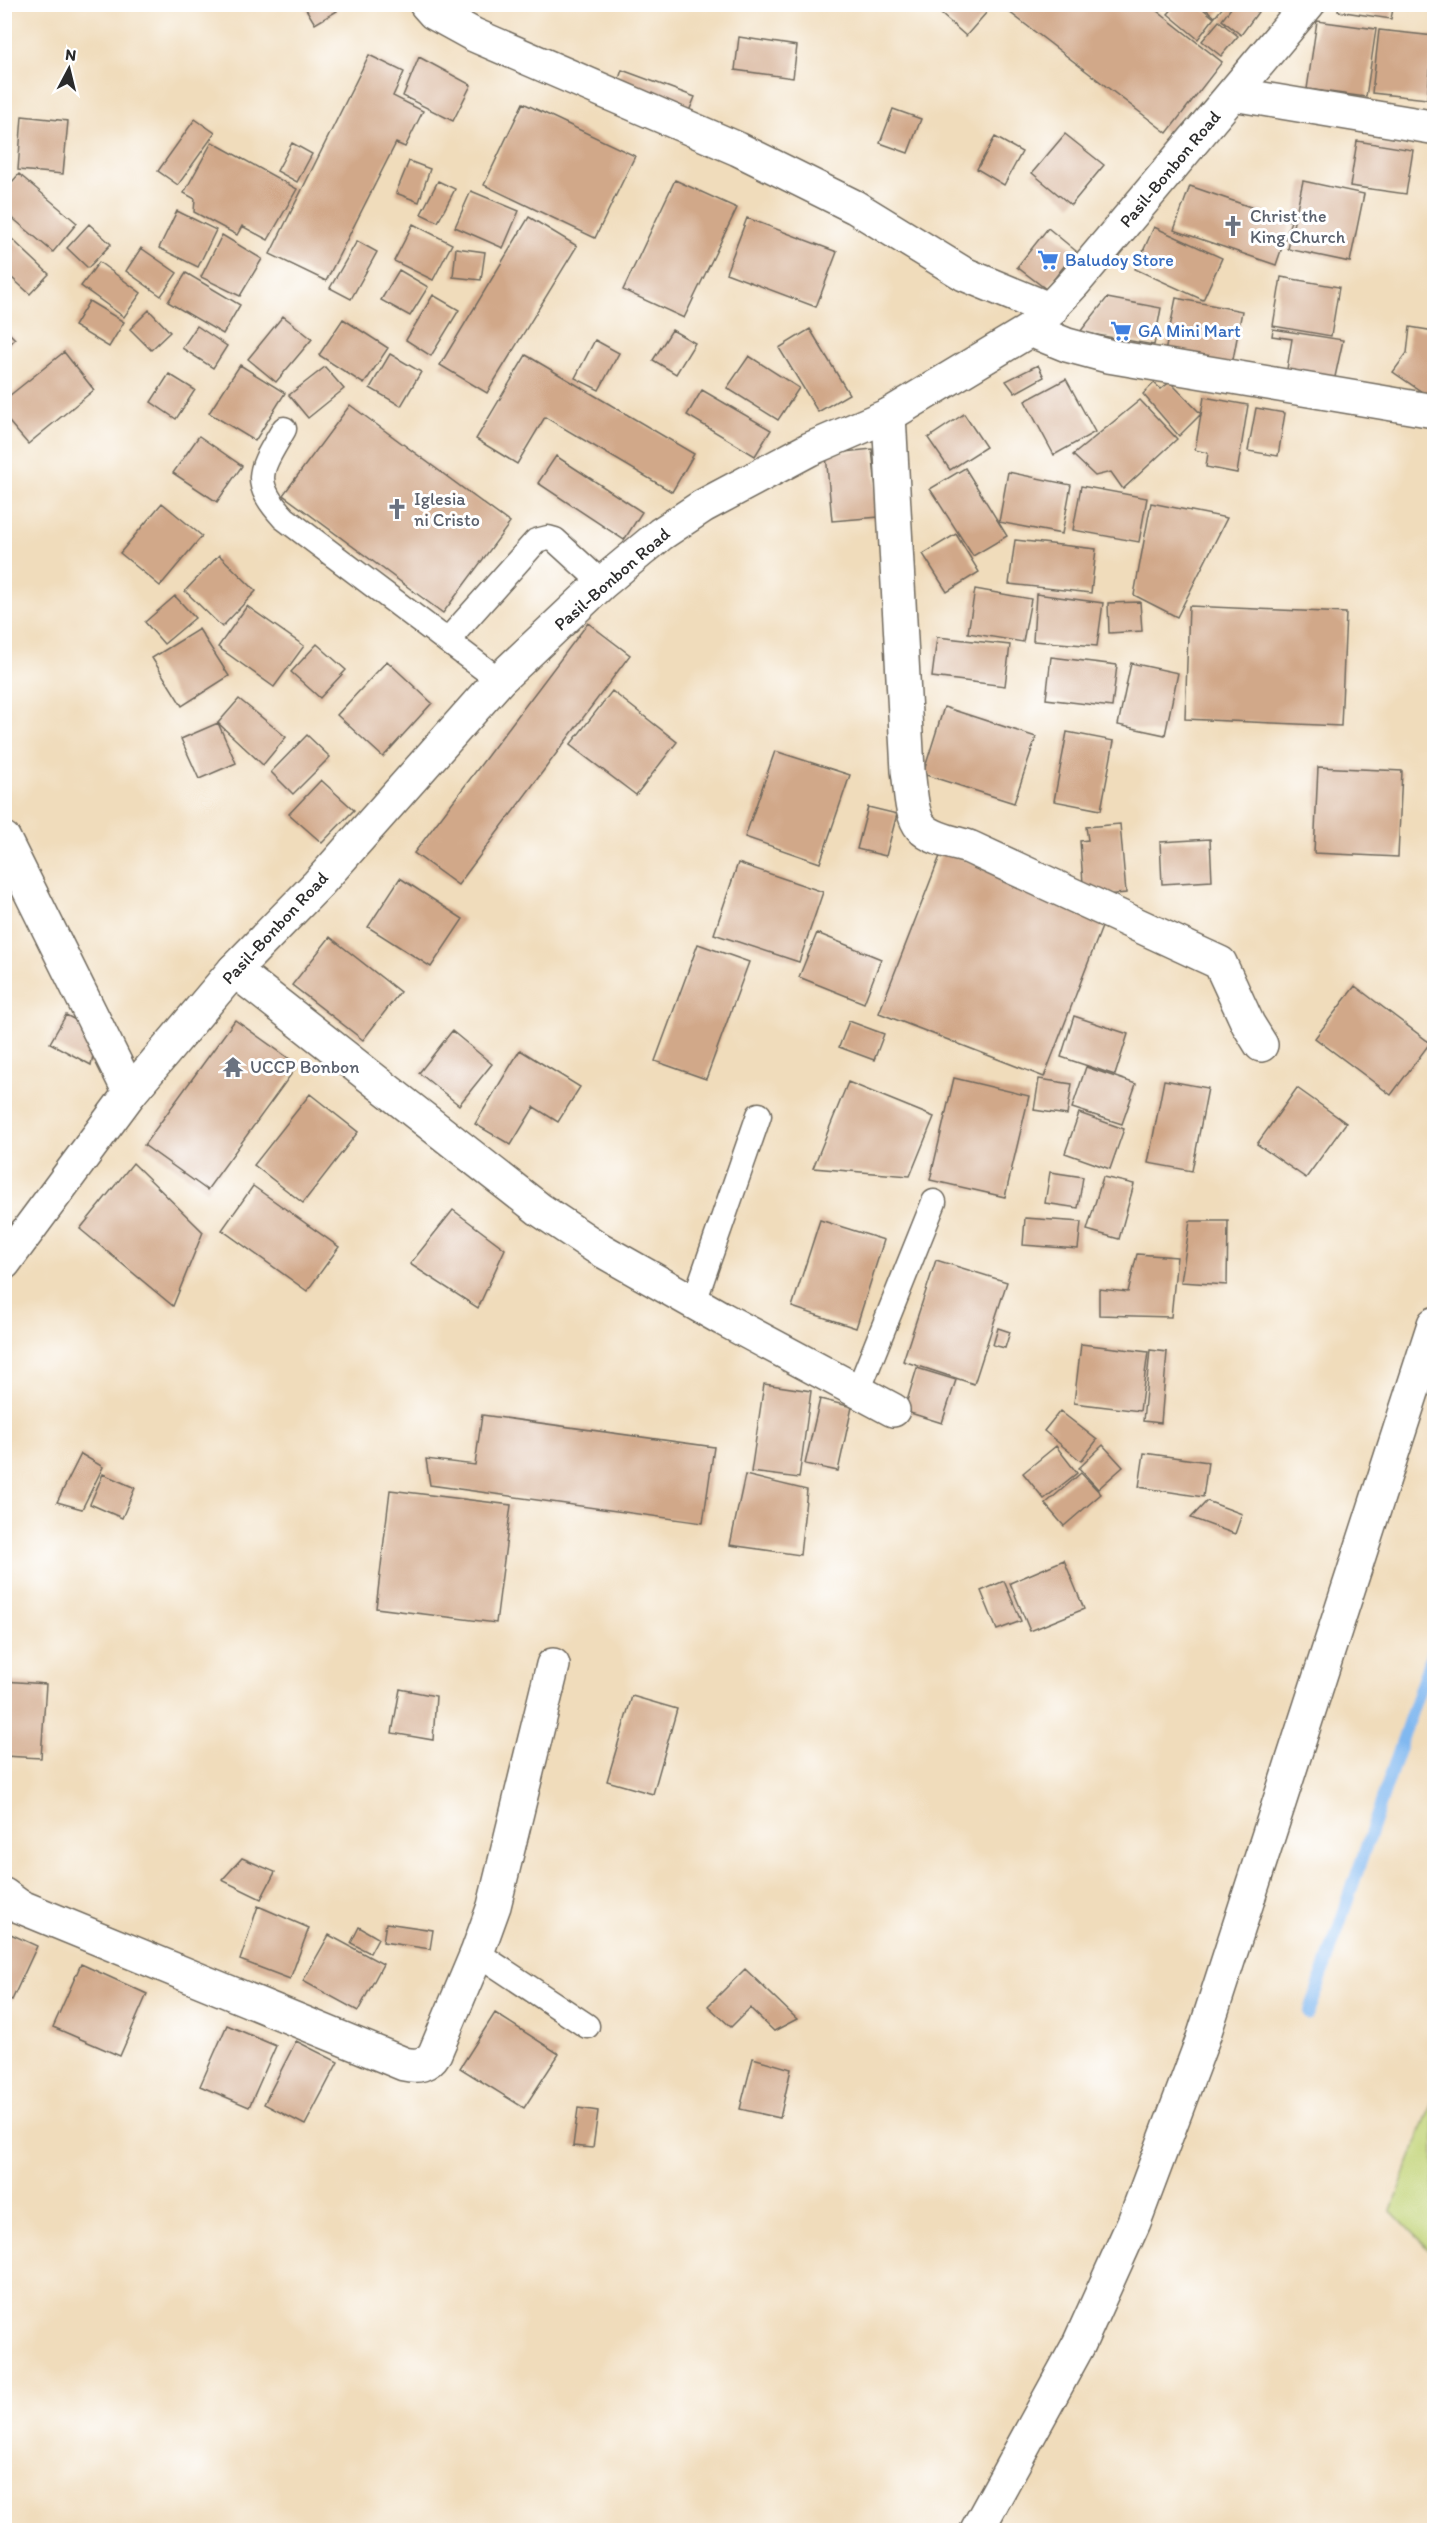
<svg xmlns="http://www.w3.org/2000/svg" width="1439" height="2535" viewBox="0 0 1439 2535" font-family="Itim,sans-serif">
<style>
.green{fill:#c1d376;stroke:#767f50;stroke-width:1.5}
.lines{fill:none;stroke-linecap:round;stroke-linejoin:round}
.stream{stroke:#80b8f0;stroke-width:12}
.building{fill:#d1a889}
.service-casing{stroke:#70695d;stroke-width:27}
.minor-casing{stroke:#70695d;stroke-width:36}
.tertiary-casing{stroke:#70695d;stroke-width:36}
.service{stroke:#fff;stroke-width:24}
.minor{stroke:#fff;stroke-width:33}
.tertiary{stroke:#fff;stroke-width:33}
.labels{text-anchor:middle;stroke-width:6;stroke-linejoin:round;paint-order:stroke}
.street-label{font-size:18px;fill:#2b2b2b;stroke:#fff}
.worship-label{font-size:18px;fill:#5b616d;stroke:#fff;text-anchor:start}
.shop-label{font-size:18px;fill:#366cbe;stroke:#fff;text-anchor:start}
</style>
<rect width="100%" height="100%" fill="#fff"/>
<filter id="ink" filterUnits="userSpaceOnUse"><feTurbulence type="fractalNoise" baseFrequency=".0167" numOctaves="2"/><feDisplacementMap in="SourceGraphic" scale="12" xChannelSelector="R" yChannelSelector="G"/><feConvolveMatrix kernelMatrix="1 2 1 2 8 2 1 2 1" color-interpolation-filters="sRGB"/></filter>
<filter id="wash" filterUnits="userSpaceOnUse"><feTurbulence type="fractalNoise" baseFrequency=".008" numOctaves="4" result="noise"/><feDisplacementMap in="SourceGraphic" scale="24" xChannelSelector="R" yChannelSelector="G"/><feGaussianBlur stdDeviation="1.35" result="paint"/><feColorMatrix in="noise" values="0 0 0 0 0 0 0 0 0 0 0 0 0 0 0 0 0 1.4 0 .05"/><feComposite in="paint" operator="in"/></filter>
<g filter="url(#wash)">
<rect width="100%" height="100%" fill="#f0dcbb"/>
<path class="green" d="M1434,2097V2254L1391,2210Z"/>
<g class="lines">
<path class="stream" d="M1309,2014L1434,1647"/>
</g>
<g id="blocks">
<path class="building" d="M303,4H332L337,11L315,24Z
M933,4H994L966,36L932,6Z
M1007,4H1148L1222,62L1167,133L1004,8Z
M1200,4H1223L1224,6L1215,17Z
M1234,4H1264L1241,35L1222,20Z
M1339,4H1394L1391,19L1338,11Z
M1176,5H1198L1214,18L1198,39L1168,14Z
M1219,21L1238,36L1221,56L1202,41Z
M1317,21L1376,29L1366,97L1307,89Z
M1379,30L1434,36L1427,99L1372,93Z
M739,37L797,46L793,78L735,70Z
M369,55L404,72L393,96L423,111L405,147L396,143L326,281L270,254Z
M419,57L471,85L453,121L403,96Z
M622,70L695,97L687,116L615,90Z
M523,103L635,156L595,238L484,185Z
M893,109L921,119L908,153L880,143Z
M22,116L68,121L63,174L18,170Z
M195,119L215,133L178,185L158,171Z
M1065,134L1104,165L1071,205L1032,173Z
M995,137L1022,152L1004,185L977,169Z
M1357,141L1413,150L1406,194L1350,186Z
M212,142L297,189L268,240L242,226L237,235L194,212L195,199L184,193Z
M292,143L312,154L297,182L277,171Z
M409,161L430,169L419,202L396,193Z
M19,174L77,223L53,252L4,211V191Z
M675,180L737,208L684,318L623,290Z
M438,181L455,189L438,222L421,214Z
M1303,181L1364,194L1350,262L1288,249Z
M1190,186L1291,221L1276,265L1174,230Z
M471,191L519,211L503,248L455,227Z
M177,211L216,230L198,267L159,248Z
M529,217L577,246L487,393L440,365Z
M747,218L837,252L816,307L726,273Z
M89,224L111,244L88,268L67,248Z
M413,224L452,244L433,280L394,261Z
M1154,227L1222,258L1203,300L1135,269Z
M1048,228L1076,251L1046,289L1017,267Z
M222,235L262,259L240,296L201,277Z
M12,239L49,274L30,294L4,271V246Z
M357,241L377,252L351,299L330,288Z
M141,248L177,273L161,296L126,271Z
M456,248L485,252L481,280L453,277Z
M99,262L141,293L124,317L81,286Z
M399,270L428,287L410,316L381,300Z
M186,273L240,305L223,334L168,302Z
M1281,277L1339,287L1331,336L1273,326Z
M433,295L459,310L431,356L406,340Z
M1107,298L1161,308L1154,345L1080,332Z
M1176,298L1242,311L1232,365L1165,352Z
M89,301L124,322L109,347L74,326Z
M149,310L170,332L151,350L130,329Z
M283,316L312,339L276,382L248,359Z
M343,319L388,348L364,384L319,355Z
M197,326L227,346L213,368L182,348Z
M1410,327L1434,331V400L1393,372L1407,353Z
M4,328L15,339L4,350Z
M810,329L849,394L818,412L779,348Z
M1273,329L1343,340L1333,386L1286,375L1292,339L1272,336Z
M672,330L695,343L676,374L653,360Z
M595,340L619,353L599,390L575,378Z
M64,352L94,390L28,444L4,416V400Z
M390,354L421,372L401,406L370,388Z
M526,355L694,454L672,492L545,417L517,464L476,439Z
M749,356L799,388L778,420L727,388Z
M240,365L285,393L255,441L209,413Z
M1038,365L1044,377L1015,393L1006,381Z
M325,367L344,389L308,418L289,395Z
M169,374L195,390L176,419L151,402Z
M1066,379L1095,432L1054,455L1025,401Z
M1170,382L1201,414L1179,436L1143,394L1154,383L1161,389Z
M702,390L771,430L755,456L687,415Z
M1204,397L1248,405L1237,473L1206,467L1208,453L1195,450Z
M1140,400L1177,439L1123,489L1111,472L1095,476L1073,455Z
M350,405L510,523L443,613L283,495Z
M1256,408L1285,413L1278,456L1248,451Z
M964,414L986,447L950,470L928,438Z
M199,436L242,466L217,502L173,473Z
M872,449L879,517L832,521L826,454Z
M556,456L642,512L624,540L538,483Z
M965,468L1007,536L973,556L930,489Z
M1008,472L1071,485L1062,534L999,522Z
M1081,486L1147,498L1139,542L1073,530Z
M162,503L202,536L160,586L120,553Z
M1151,503L1227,518L1177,617L1134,595Z
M956,534L979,572L947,592L923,554Z
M1015,540L1096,549L1091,593L1009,584Z
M219,555L256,591L222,627L185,591Z
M975,589L1031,599L1023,642L968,633Z
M1036,594L1103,603L1097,646L1033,641Z
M175,596L195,618L164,644L145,622Z
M1140,602L1142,631L1109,633L1108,603Z
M247,606L304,646L274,687L218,647Z
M1189,606L1346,613L1341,726L1185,719Z
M588,623L630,655L458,885L414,853Z
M199,629L229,676L182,706L152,658Z
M937,637L1010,645L1005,686L932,677Z
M317,644L346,670L320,698L291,672Z
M1051,657L1117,665L1112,707L1046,699Z
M387,661L432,703L383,757L337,715Z
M1131,663L1178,673L1165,735L1118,725Z
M612,691L677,742L636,795L570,745Z
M239,699L286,737L263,765L218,723Z
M944,707L1036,737L1014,803L923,774Z
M218,723L236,763L199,779L181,739Z
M1067,732L1114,741L1101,810L1054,801Z
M307,735L330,757L293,794L271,772Z
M775,751L850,775L820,863L745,837Z
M1318,767L1402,771L1398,857L1314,853Z
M321,780L354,810L322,843L289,814Z
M868,807L897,814L886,856L857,849Z
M1120,824L1126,893L1084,897L1080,841L1088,840L1086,827Z
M1210,839L1212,881L1162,884L1160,842Z
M942,851L1107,914L1044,1077L879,1013Z
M738,863L823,892L799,962L714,934Z
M400,878L463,919L431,967L368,927Z
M817,933L881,959L864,1003L799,977Z
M330,937L400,992L363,1040L292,985Z
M698,944L749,962L706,1079L655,1061Z
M1355,986L1430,1043L1391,1095L1315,1038Z
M66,1015L98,1032L91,1065L50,1043Z
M1074,1016L1128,1034L1115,1075L1061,1057Z
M235,1020L298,1065L207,1190L144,1145Z
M849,1021L884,1034L874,1060L839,1047Z
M452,1031L492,1064L459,1105L419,1073Z
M520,1050L580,1087L558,1122L534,1107L511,1145L475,1124Z
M1086,1067L1136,1084L1122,1124L1072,1108Z
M954,1078L1029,1096L1005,1197L930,1180Z
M1039,1079L1072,1084L1067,1115L1034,1110Z
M1164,1080L1208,1088L1192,1171L1148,1163Z
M848,1082L934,1117L910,1176L813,1168Z
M1297,1088L1346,1123L1306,1178L1257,1144Z
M310,1094L358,1132L303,1203L254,1165Z
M1079,1113L1124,1129L1110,1169L1065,1153Z
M133,1163L203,1232L173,1306L80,1229Z
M1050,1172L1083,1177L1078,1208L1045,1203Z
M1103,1177L1134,1184L1119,1239L1087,1230Z
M253,1186L339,1247L307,1291L222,1230Z
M453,1210L505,1249L478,1308L410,1264Z
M1025,1218L1081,1222L1078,1249L1023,1245Z
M820,1220L884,1240L856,1328L792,1307Z
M1190,1221H1228L1227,1285L1181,1282Z
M1137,1254L1177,1257L1171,1317L1099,1315V1289L1128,1292Z
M936,1260L1007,1282L974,1384L903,1361Z
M998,1328L1010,1332L1005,1348L993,1345Z
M1081,1344L1148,1352L1140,1411L1074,1403Z
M1150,1350L1167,1352L1161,1423L1143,1421Z
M917,1368L956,1380L942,1423L904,1411Z
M764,1384L811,1391L799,1478L751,1472Z
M820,1399L852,1407L838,1471L805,1464Z
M1060,1411L1097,1440L1081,1461L1044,1431Z
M482,1415L714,1447L703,1523L430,1485L426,1459L475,1465Z
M1103,1445L1123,1467L1098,1489L1079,1468Z
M1056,1446L1077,1473L1044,1499L1023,1473Z
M1144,1453L1208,1462L1203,1497L1139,1487Z
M81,1454L103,1467L82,1509L57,1502Z
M1081,1473L1101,1494L1064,1526L1045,1504Z
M103,1474L135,1488L122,1518L90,1504Z
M745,1475L807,1490L800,1555L730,1545Z
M390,1490L511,1505L496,1623L376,1608Z
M1207,1501L1242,1514L1235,1534L1191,1518Z
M1064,1560L1084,1609L1030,1631L1010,1583Z
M1004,1581L1021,1621L997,1630L981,1591Z
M4,1681L46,1684L41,1758L4,1756Z
M400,1689L436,1696L433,1740L392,1733Z
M632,1696L677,1709L653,1794L607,1781Z
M242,1858L275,1872L261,1899L222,1880Z
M258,1906L309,1928L290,1979L240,1960Z
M386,1923L433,1930L430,1949L383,1942Z
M359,1927L378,1938L370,1953L351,1943Z
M4,1931L37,1946L12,2000L4,1997Z
M329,1935L383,1964L358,2011L303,1981Z
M81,1964L147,1994L120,2056L53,2027Z
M745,1969L797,2019L774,2031L750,2008L731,2027L708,2006Z
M495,2013L559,2054L524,2108L460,2068Z
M227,2025L276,2046L249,2107L200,2086Z
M296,2041L338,2062L305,2125L264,2104Z
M753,2058L791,2069L780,2118L740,2109Z
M578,2108L598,2111L593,2148L573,2146Z"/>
</g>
</g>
<g filter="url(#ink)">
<use href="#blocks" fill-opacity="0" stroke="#70695d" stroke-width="1.5"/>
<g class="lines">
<defs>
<path id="service" d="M284,429C261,469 249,480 284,518L499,680
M447,641L536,541L548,538L555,540L602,583
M694,1302L759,1115
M858,1391L934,1202
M477,1953L587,2026"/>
<path id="minor" d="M426,4L434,13L474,35L738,149L855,207L964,274L1051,310
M1233,94L1431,127
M1030,330L1067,345L1108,356L1434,411
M889,415L908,771C911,788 910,814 921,827C931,839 955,843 969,847L1220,963L1248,1024L1261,1045
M4,839L130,1093
M234,970L539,1209L596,1247L723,1319L893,1410
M4,1895L19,1906L404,2064C417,2067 428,2065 435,2053L477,1953L494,1906L553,1665
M977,2530L1079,2344L1134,2222L1202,2041L1434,1324"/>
<path id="tertiary" d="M4,1263L130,1093L234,970L318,884L499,680L602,583L661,534L703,506L810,449L889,415L1030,330L1075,282L1308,4"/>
</defs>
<use href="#service" class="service-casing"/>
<use href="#minor" class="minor-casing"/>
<use href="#tertiary" class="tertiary-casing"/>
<use href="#service" class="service"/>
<use href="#minor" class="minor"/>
<use href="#tertiary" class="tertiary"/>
</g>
</g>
<defs>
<symbol id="church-bare" viewBox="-9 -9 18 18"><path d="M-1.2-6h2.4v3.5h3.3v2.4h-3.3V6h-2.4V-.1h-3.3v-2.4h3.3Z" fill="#6b7280" stroke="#fff" stroke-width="2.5" paint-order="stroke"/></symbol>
<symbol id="supermarket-bare" viewBox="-9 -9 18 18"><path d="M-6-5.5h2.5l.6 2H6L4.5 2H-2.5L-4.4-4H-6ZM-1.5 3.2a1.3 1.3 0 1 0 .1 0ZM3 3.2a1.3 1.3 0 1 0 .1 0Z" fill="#3f7fe0" stroke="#fff" stroke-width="2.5" paint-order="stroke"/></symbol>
<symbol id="temple-bare" viewBox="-9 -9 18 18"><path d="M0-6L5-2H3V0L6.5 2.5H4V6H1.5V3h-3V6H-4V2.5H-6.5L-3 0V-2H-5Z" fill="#6b7280" stroke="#fff" stroke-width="2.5" paint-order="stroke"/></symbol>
</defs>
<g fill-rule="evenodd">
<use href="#church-bare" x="1218" y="211" width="30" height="30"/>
<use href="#supermarket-bare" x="1033" y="245" width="30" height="30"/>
<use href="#supermarket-bare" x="1106" y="316" width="30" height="30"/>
<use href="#church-bare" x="382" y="494" width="30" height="30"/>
<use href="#temple-bare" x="218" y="1052" width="30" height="30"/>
</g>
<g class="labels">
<g class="street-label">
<text transform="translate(1170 169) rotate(-50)" y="6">Pasil-Bonbon Road</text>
<text transform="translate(612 579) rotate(-41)" y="6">Pasil-Bonbon Road</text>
<text transform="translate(275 928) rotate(-47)" y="6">Pasil-Bonbon Road</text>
</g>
<g class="worship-label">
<text x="1250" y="222">Christ the<tspan x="1250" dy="21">King Church</tspan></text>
<text x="414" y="505">Iglesia<tspan x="414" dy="21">ni Cristo</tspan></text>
<text x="250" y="1073">UCCP Bonbon</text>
</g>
<g class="shop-label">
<text x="1065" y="266">Baludoy Store</text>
<text x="1138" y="337">GA Mini Mart</text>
</g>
</g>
<rect width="1439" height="2535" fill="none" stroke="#fff" stroke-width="24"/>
<g transform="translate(69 69) rotate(7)" stroke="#ffffff" stroke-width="4.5" paint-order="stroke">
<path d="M0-4.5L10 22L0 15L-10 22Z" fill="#2b2b2b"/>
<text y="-9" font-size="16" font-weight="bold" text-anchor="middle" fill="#2b2b2b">N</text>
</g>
</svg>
